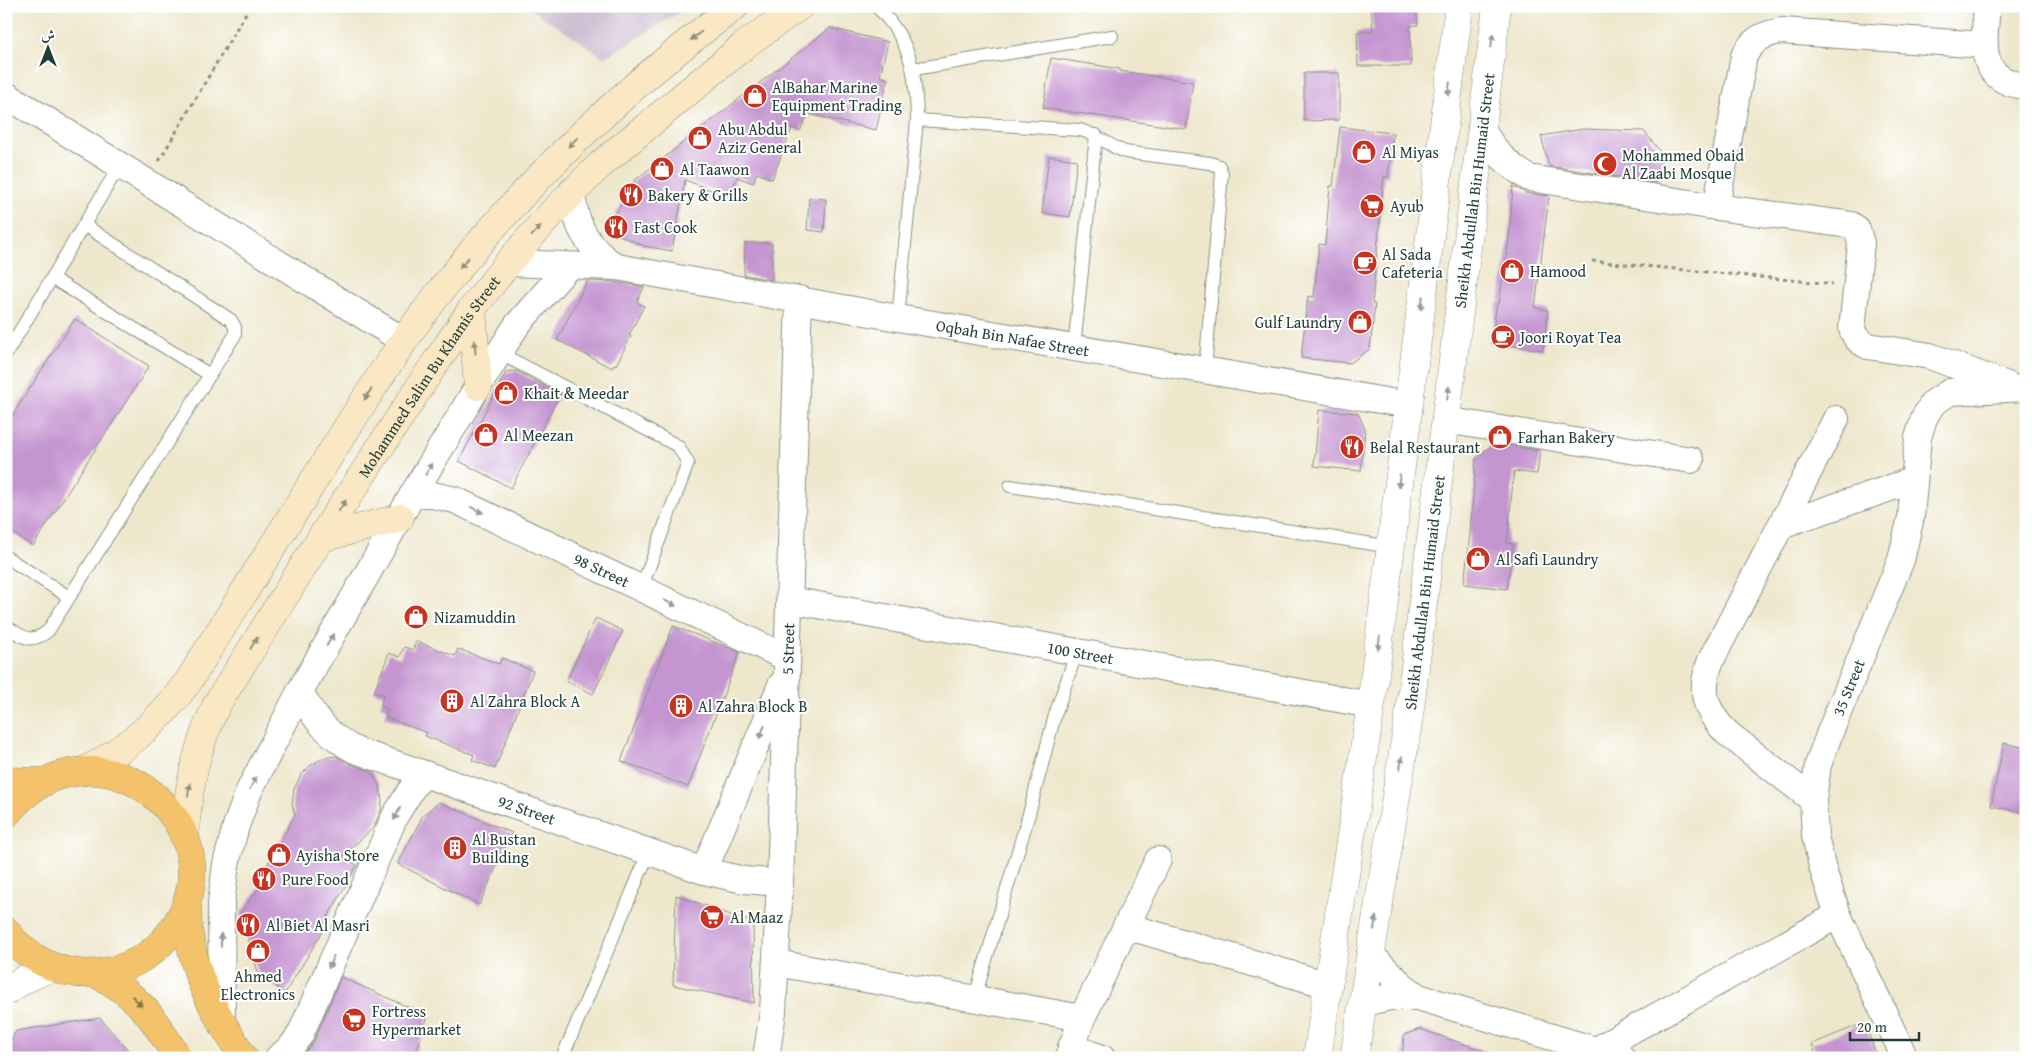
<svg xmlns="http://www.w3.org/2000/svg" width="2032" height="1064" viewBox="0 0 2032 1064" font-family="'Gentium Book Plus',Amiri,serif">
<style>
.industrial{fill:#cebed1}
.building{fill:#c595d1}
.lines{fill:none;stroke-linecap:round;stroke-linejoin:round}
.service-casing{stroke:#869280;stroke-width:14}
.minor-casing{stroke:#869280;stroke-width:28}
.tertiary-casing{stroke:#869280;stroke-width:29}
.secondary-casing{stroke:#869280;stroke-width:29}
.primary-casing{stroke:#869280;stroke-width:29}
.path{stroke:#869280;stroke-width:3;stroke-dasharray:4 4;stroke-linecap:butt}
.service{stroke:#fff;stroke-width:12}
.minor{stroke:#fff;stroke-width:26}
.tertiary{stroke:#fff;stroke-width:28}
.secondary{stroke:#fae7c3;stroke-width:28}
.primary{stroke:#f3c26a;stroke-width:28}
.oneway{fill:#8c927c}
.oneway2{fill:#8f9e9a}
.oneway3{fill:#7e794c}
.labels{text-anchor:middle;stroke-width:4;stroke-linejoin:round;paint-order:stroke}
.poi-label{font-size:16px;fill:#1f3d34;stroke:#fff;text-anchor:start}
.street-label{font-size:16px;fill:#1f3d34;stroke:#fff}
</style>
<rect width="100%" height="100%" fill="#fff"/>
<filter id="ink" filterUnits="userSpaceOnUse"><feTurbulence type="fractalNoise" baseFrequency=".02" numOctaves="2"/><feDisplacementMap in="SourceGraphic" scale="10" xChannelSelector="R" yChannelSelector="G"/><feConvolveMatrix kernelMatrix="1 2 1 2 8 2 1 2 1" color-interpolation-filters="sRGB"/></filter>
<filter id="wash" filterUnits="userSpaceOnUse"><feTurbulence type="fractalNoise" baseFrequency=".0096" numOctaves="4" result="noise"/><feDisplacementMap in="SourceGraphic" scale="20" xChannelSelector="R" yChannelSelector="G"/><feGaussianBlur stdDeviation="1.12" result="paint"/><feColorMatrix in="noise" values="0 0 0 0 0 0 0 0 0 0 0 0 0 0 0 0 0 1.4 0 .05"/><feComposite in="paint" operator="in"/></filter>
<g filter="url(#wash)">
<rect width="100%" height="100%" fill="#eee7cc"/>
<path class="industrial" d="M526,6H690L605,58Z"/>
<g id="blocks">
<path class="building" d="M1371,6H1416L1418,25L1410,26L1411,66H1358L1357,32L1373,31Z
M830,28L888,42L880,76L888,79L876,130L808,114L800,131L792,128L772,179L757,173L753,183L737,177L730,197L685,180L672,251L644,246L607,230L634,181Z
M1051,58L1120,69V71L1193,82L1186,129L1043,108Z
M1304,73H1339V120L1304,121Z
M1340,127L1393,133L1388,177L1384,176L1372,304H1375L1370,349L1350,363L1301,358L1308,296L1314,297L1319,244L1325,245L1330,186H1333Z
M1583,129L1644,131L1662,154L1659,181L1650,182L1549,166L1541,136Z
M1049,156L1077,160L1070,217L1042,213Z
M1513,186L1526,193L1549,196L1535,308L1548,310L1543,350L1491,343L1497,303H1499L1509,238Z
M809,198L826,199L824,232L807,230Z
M745,243H772V280L744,275Z
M587,281L615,282L644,287L637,302L644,306L629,335L631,336L616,365L614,364L612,368L557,340Z
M75,319L149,366L33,546L6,529V425Z
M516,371L560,394L511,488L459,461L506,372Z
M1319,410L1358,413L1365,429L1361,471L1314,466Z
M1495,443L1540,451L1537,474L1514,471L1507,543L1513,544L1507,589L1464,584L1470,534L1476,458Z
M596,618L623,631L593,694L566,681Z
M673,626L740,652L688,787L621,761Z
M416,641L455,656L458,649L499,664L502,658L533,671L495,769L472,760L474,755L425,736L427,733L385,717L388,709L380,706L384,695L374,692L389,653L400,657L404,647L413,650Z
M2004,743L2026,748V813L1991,806Z
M336,756L350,764L370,771L374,775L380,787L382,801L381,811L373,828L342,857L357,865L323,926L325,928L285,993L259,975L240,914L261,885L257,883L295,815L292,804L294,789L301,775L311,765L323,758Z
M439,802L512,833L479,905L398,864L423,815Z
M676,895L753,923L754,1003L673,985Z
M341,977L428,1016L414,1058H301L314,1041Z
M100,1018L135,1058H6V1050L16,1031Z
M1864,1023L1878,1058H1817L1812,1044Z
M1420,1029L1496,1055L1495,1058H1402L1404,1035Z"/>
</g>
</g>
<g filter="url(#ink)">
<use href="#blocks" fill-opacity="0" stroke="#869280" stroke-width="1"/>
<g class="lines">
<defs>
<path id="service" d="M876,6C912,41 916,73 917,120L898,318
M914,69L1112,36
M917,120L1080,130C1097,134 1109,146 1125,152L1210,163L1219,166L1222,173L1205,370
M52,278L210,375
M1074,348L1096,135
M499,353L678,446L688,463L641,589
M6,354L120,165
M1010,486L1391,547
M6,557L69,597
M6,626C23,637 30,645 48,631L235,335V327L231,320L84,225
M975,997L1029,814L1055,715L1077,651
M562,1058L649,852"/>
<g id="minor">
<path d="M1987,6C1984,43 1976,81 2026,86"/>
<path d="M6,95L404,341"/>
<path d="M1481,128C1495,152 1505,163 1529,178L1716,207L1851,225L1857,229L1861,243L1852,329C1855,338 1859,342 1868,346L1930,356L2007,385"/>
<path d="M572,191C574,225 588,249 617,267"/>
<path d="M1716,207L1744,56C1753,39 1763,34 1782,31L1984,45"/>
<path id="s1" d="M508,263L617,267L898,318L1409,405"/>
<path d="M1445,420L1691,460"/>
<path id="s2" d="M413,494H428L455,500L787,658"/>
<path d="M1781,525L1914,480"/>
<path id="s3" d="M790,600L1371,705"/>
<path id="s4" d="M300,691C313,718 329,736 355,750L704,871L744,880L780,883"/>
<path d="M1813,800L1727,733C1704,710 1699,690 1711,660L1836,419"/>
<path d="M704,871L781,685"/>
<path d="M1126,926L1328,985"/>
<path d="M1370,954L1401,984L1418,997"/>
<path d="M776,963L1082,1018"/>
<path d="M1363,1003L1390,997H1418L1622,1058"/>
<path d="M222,1024L221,903L226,864L236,826L249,791L300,691L413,494L478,386L517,325L569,266"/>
<path d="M1071,1047L1102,1058"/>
<path d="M1596,1050L1838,915"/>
<path d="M278,1058L291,1047L300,1035L395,816L414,785L425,774"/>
<path id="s5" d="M766,1058L773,1012L780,883L799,299"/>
<path d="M1068,1058L1082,1018L1158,860"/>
<path id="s6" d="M1905,1058L1838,915L1823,870L1815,836L1813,800L1818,765L1830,732L1901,560L1911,517L1918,438L1924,418L1933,403L1950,392L2026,388"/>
</g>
<g id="tertiary">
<path d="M6,991L25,979L52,967"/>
<path d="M1317,1058L1371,705L1459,6"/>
<path id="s7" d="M1354,1058L1409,716L1497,6"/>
</g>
<g id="secondary">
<path d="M472,309L478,386"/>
<path d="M321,538L400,518"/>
<path d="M84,771C129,748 158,722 188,682C231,613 274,545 316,477C350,423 383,369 420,318C508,199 616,94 735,6"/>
<path id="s8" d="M185,838C187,790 196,748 217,704L321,538L428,374L472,309L508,263L547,218L600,165L746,44L800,6"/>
</g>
<path id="primary" d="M6,781L42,782
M6,814C99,702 249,833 169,934C152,956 127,970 98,973C63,977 26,959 6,931
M187,903C187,967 210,1005 244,1058
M97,974C139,995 154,1019 178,1058"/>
</defs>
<use href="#service" class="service-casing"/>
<use href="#minor" class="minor-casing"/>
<use href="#tertiary" class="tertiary-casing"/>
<use href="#secondary" class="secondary-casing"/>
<use href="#primary" class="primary-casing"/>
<path class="path" d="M159,161L250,6
M1592,261L1833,284"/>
<use href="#service" class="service"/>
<use href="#minor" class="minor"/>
<use href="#tertiary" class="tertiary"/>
<use href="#secondary" class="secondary"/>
<use href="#primary" class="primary"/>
</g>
<defs><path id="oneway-solid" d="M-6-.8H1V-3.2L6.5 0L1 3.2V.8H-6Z" transform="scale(1.25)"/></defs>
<g class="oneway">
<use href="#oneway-solid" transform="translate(696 36) rotate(141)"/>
<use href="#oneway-solid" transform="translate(573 142) rotate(135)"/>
<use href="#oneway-solid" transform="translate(536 231) rotate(-49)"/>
<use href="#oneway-solid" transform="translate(464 263) rotate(129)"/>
<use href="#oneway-solid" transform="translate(475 347) rotate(-94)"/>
<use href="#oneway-solid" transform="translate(368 394) rotate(122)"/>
<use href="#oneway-solid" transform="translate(342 506) rotate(-57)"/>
<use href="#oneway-solid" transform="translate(254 643) rotate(-58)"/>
<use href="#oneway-solid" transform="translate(189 790) rotate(-81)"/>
</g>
<g class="oneway2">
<use href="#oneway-solid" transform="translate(1492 41) rotate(-82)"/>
<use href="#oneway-solid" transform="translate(1449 89) rotate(97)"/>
<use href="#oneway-solid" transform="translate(1422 303) rotate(97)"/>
<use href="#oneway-solid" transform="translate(1448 393) rotate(-82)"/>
<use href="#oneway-solid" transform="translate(429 469) rotate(-59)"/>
<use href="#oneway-solid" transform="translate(1399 481) rotate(97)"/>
<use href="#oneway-solid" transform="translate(477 510) rotate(26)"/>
<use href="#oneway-solid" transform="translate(670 603) rotate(26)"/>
<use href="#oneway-solid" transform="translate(330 640) rotate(-60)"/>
<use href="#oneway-solid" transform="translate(1379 643) rotate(97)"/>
<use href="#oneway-solid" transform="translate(762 732) rotate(112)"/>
<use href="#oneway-solid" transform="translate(1401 763) rotate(-81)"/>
<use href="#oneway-solid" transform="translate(253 783) rotate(-63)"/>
<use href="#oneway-solid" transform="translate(397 814) rotate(117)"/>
<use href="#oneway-solid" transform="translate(1375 923) rotate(-81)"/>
<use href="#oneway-solid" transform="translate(221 940) rotate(-90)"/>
<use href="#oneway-solid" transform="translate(331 962) rotate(113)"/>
</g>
<use class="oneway3" href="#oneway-solid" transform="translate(137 1001) rotate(45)"/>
</g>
<defs>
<symbol id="shop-disc" viewBox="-11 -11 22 22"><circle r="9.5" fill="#c8321e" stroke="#fff"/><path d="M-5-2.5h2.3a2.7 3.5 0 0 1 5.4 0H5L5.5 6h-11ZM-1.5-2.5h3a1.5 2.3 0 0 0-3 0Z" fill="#fff"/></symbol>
<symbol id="mosque-disc" viewBox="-11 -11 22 22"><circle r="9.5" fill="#c8321e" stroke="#fff"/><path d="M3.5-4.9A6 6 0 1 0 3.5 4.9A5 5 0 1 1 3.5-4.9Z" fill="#fff"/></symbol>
<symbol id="restaurant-disc" viewBox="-11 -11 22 22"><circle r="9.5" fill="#c8321e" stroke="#fff"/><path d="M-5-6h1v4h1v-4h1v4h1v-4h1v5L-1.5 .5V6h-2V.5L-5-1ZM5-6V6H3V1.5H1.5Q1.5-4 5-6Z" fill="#fff"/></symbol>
<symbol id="supermarket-disc" viewBox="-11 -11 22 22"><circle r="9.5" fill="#c8321e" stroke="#fff"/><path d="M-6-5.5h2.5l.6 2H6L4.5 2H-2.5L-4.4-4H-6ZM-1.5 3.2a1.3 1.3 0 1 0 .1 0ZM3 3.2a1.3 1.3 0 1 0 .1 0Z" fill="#fff"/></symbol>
<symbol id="cafe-disc" viewBox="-11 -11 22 22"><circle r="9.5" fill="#c8321e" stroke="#fff"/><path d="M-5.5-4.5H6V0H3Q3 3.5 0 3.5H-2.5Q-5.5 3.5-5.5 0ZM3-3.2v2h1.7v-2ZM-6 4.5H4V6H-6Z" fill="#fff"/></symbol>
<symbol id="building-disc" viewBox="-11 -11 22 22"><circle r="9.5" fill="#c8321e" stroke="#fff"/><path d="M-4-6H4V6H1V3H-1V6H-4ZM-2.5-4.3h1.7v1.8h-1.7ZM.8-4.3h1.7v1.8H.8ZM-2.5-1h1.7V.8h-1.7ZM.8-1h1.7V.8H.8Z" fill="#fff"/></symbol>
</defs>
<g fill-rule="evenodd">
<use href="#shop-disc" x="741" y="82" width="28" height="28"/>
<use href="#shop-disc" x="686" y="124" width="28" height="28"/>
<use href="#shop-disc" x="1350" y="138" width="28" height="28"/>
<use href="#mosque-disc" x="1591" y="150" width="28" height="28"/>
<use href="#shop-disc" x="648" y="155" width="28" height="28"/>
<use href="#restaurant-disc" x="617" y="181" width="28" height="28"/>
<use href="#supermarket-disc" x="1358" y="192" width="28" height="28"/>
<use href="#restaurant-disc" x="602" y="213" width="28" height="28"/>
<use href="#cafe-disc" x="1351" y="249" width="28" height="28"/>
<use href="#shop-disc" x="1498" y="257" width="28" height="28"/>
<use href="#shop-disc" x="1346" y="308" width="28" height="28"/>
<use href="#cafe-disc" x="1489" y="323" width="28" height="28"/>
<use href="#shop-disc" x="492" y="379" width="28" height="28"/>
<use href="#shop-disc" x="472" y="421" width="28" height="28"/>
<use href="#shop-disc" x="1486" y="423" width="28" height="28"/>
<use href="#restaurant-disc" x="1338" y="433" width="28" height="28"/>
<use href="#shop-disc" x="1464" y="545" width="28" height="28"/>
<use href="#shop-disc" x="402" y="603" width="28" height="28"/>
<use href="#building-disc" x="438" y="687" width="28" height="28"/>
<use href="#building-disc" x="667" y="692" width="28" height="28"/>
<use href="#building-disc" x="441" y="834" width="28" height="28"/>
<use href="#shop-disc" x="265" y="841" width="28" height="28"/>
<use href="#restaurant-disc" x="250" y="865" width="28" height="28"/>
<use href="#supermarket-disc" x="698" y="903" width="28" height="28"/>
<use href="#restaurant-disc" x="234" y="911" width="28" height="28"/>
<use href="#shop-disc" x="244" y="937" width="28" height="28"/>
<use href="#supermarket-disc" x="340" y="1006" width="28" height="28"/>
</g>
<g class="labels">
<g class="poi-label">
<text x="772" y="93">AlBahar Marine<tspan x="772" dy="18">Equipment Trading</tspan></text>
<text x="718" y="135">Abu Abdul<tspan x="718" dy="18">Aziz General</tspan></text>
<text x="1382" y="158">Al Miyas</text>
<text x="1622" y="161">Mohammed Obaid<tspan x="1622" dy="18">Al Zaabi Mosque</tspan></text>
<text x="680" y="175">Al Taawon</text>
<text x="648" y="201">Bakery &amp; Grills</text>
<text x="1390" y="212">Ayub</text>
<text x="634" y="233">Fast Cook</text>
<text x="1382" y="260">Al Sada<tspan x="1382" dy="18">Cafeteria</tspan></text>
<text x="1530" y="277">Hamood</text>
<text x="1342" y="328" text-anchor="end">Gulf Laundry</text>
<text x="1520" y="343">Joori Royat Tea</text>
<text x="524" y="399">Khait &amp; Meedar</text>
<text x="504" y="441">Al Meezan</text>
<text x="1518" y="443">Farhan Bakery</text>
<text x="1370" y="453">Belal Restaurant</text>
<text x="1496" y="565">Al Safi Laundry</text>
<text x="434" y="623">Nizamuddin</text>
<text x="470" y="707">Al Zahra Block A</text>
<text x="698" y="712">Al Zahra Block B</text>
<text x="472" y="845">Al Bustan<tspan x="472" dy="18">Building</tspan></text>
<text x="296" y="861">Ayisha Store</text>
<text x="282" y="885">Pure Food</text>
<text x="730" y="923">Al Maaz</text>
<text x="266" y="931">Al Biet Al Masri</text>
<text x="258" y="982" text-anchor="middle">Ahmed<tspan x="258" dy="18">Electronics</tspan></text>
<text x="372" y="1017">Fortress<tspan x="372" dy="18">Hypermarket</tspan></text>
</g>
<g class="street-label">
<text dy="6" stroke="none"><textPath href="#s7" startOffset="876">Sheikh Abdullah Bin Humaid Street</textPath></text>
<text dy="6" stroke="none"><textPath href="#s1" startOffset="511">Oqbah Bin Nafae Street</textPath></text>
<text dy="6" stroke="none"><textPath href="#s8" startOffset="529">Mohammed Salim Bu Khamis Street</textPath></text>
<text dy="6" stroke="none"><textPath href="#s2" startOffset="205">98 Street</textPath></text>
<text dy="6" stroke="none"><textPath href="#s7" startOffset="471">Sheikh Abdullah Bin Humaid Street</textPath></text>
<text dy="6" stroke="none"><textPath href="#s5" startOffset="410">5 Street</textPath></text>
<text dy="6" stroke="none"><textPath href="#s3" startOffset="295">100 Street</textPath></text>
<text dy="6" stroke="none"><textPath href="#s6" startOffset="395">35 Street</textPath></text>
<text dy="6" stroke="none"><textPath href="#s4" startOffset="264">92 Street</textPath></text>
</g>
</g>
<rect width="2032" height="1064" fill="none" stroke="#fff" stroke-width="25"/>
<g transform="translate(48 48)" stroke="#ffffff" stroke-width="4" paint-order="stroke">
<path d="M0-4L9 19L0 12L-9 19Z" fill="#1f3d34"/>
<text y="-8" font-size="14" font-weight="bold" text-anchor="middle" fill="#1f3d34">ش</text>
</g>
<path d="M1850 1032v8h69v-8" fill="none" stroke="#1f3d34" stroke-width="2.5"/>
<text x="1857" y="1032" font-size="15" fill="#1f3d34" stroke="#ffffff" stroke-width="4" paint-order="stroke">20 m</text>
</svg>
